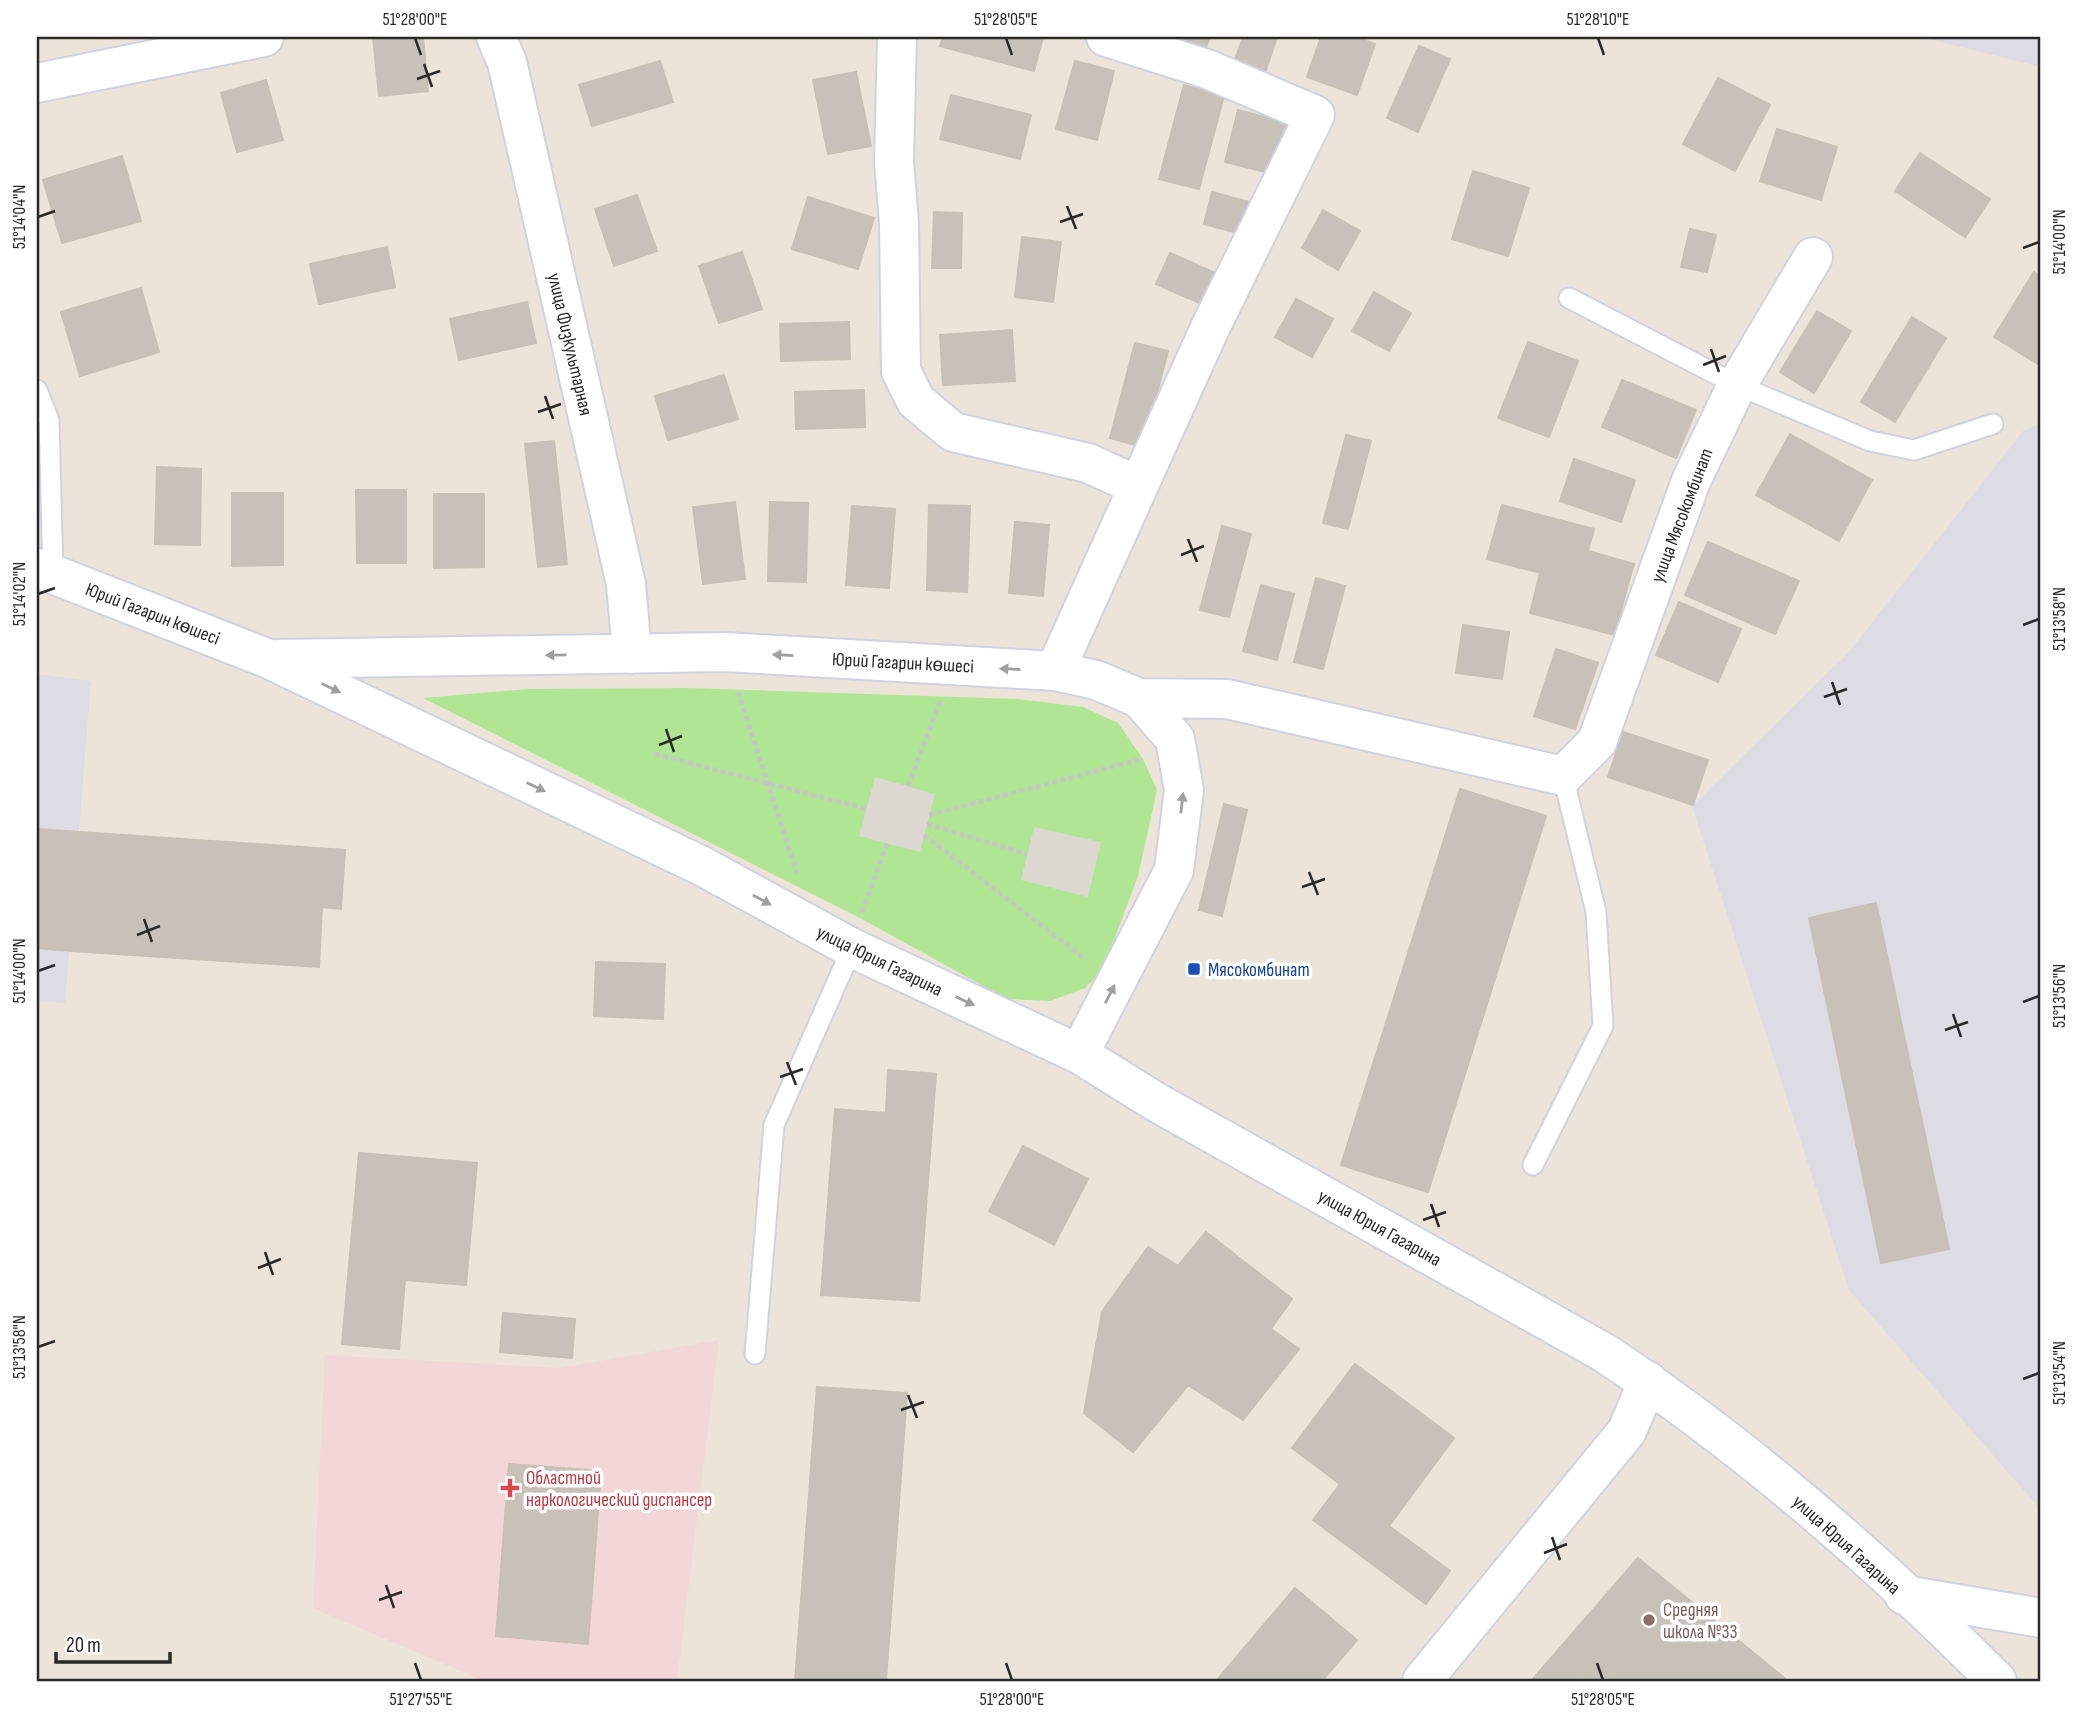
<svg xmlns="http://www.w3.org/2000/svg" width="2078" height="1718" viewBox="0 0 2078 1718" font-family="'Sofia Sans Condensed',sans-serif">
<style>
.industrial{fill:#dddbe4}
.medical{fill:#f3d6d7}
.green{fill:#afe593}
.plaza{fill:#dcd7d0}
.building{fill:#c7c1b9;stroke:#c7c0b3;stroke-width:2}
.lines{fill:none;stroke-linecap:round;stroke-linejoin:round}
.lane-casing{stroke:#cfd2e2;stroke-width:23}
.street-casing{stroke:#cfd2e2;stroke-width:42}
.path{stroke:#c7c7c7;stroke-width:4.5;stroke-dasharray:5 3.5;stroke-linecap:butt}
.lane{stroke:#fff;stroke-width:19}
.street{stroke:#fff;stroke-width:38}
.oneway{fill:#9f9f9f}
.ticks{fill:none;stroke:#292929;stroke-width:2.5}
.transit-dot{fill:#1a4fb4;stroke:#fff;stroke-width:2.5}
.health-dot{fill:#e0444e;stroke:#fff;stroke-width:2.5}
.education-dot{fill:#8d6e63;stroke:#fff;stroke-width:2.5}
.labels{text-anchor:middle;stroke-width:7;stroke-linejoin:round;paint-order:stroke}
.street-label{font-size:19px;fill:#292929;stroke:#fff}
.transit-label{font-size:19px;fill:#164399;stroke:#fff;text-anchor:start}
.health-label{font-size:19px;fill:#be3a42;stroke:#fff;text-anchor:start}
.education-label{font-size:19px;fill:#785e54;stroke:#fff;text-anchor:start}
.neatline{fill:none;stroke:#292929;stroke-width:2.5}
.ticks-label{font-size:18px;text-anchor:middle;fill:#292929}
</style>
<rect width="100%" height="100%" fill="#ece4d9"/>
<path class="industrial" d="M1921,37H2041V67Z
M2041,422V1510L1849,1290L1692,806L1849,652L2023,431Z
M37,674L91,681L65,1003L37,1001Z"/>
<path class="medical" d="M719,1340L677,1681H484L313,1608L325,1355L560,1368Z"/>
<path class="green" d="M688,688L1018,699L1083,707L1118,723L1143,759L1157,790L1138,876L1102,972L1085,988L1050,1001L1007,999L860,918L423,698L529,689Z"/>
<path class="plaza" d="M875,777L935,794L920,852L859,836Z
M1034,827L1101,842L1088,897L1021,880Z"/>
<path class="building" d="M373,37H423L428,91L379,96Z
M943,37H1043L1034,71L940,46Z
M1172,37H1210L1204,52L1170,40Z
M1243,37H1277L1265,73L1234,62Z
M1321,37H1355L1375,44L1357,95L1307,77Z
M1419,46L1450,59L1418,132L1387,118Z
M660,61L673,102L592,126L579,85Z
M1075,61L1114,71L1097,140L1056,129Z
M856,72L871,146L828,154L813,80Z
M1718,78L1770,105L1735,171L1683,144Z
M266,80L283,140L237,152L221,93Z
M1184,85L1224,96L1199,189L1159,179Z
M951,95L1031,115L1020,159L940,139Z
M1238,110L1290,124L1277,175L1225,162Z
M1777,129L1837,147L1821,200L1760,181Z
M1920,153L1990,199L1965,237L1895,191Z
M122,156L141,221L62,243L43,180Z
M1473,171L1529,188L1508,256L1452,239Z
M1212,192L1253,203L1245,235L1204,224Z
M637,195L657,251L614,266L595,209Z
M808,197L874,218L858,269L792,249Z
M1323,210L1360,231L1338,270L1302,248Z
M934,212L962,213L961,268H932Z
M1690,229L1716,235L1707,272L1681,267Z
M1022,237L1061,242L1053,302L1015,297Z
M387,247L395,287L319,304L310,264Z
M742,252L762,309L719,323L699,266Z
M1170,253L1220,275L1206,306L1156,284Z
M2034,272L2041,277V366L1994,337Z
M141,288L159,352L80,376L61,312Z
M1374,292L1411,313L1389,351L1352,331Z
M1296,299L1333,319L1312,357L1275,337Z
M527,302L536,343L459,360L450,319Z
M1817,311L1851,331L1814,393L1780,372Z
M1912,317L1946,338L1895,422L1861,402Z
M849,322L850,359L781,361L780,324Z
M1012,330L1015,381L943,385L940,335Z
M1528,342L1578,361L1549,437L1498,418Z
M1135,343L1168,351L1143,447L1110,438Z
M724,375L738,419L668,440L655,396Z
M1622,380L1696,410L1676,458L1602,427Z
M864,390L865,427L796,429L795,392Z
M1790,434L1872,480L1839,541L1756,495Z
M1346,435L1371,441L1348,529L1323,523Z
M554,441L567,564L538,567L525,444Z
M1574,459L1635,480L1621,522L1560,501Z
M157,467L201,469L200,545L155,544Z
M356,490H406V563H357Z
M232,493H283V565L232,566Z
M434,494H484V567L434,568Z
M735,502L745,579L703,584L693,507Z
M770,502L808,503L806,582L768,581Z
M929,505L970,506L967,592L927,590Z
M1502,505L1594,529L1588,551L1634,564L1625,595L1487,559Z
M852,506L895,509L889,588L846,585Z
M1015,522L1049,525L1043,596L1009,593Z
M1222,526L1251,534L1229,617L1200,610Z
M1708,542L1799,581L1775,634L1685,595Z
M1540,573L1625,595L1615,635L1530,613Z
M1316,578L1345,586L1323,669L1294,662Z
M1261,585L1294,594L1277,660L1243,651Z
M1679,602L1741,629L1718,682L1656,655Z
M1463,625L1509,632L1502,679L1456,673Z
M1556,649L1598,663L1575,729L1534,716Z
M1623,732L1708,760L1693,805L1608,777Z
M1460,789L1546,816L1428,1192L1341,1165Z
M1224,804L1247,810L1222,916L1199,910Z
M37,829L79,832L71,951L37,948Z
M79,832L345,850L341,909L322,907L319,967L71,951Z
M1876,903L1949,1249L1881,1263L1809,918Z
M596,962L665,964L663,1019L594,1016Z
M888,1070L936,1074L919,1301L821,1295L835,1109L886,1113Z
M1023,1146L1088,1179L1054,1245L989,1211Z
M359,1153L477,1163L466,1285L405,1280L399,1349L342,1344Z
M1206,1232L1292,1299L1271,1329L1299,1349L1243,1420L1188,1385L1133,1452L1084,1413L1102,1312L1148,1247L1178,1266Z
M503,1313L575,1319L572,1358L500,1352Z
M1355,1364L1454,1438L1389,1526L1450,1571L1426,1604L1313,1520L1340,1484L1292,1448Z
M817,1387L907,1393L886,1681H795Z
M509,1464L601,1471L588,1644L496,1636Z
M1638,1558L1788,1681H1531Z
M1295,1588L1357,1640L1322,1681H1216Z
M1596,1664L1616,1681H1581Z"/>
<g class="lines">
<defs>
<path id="lane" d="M1569,298L1737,385L1870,441L1914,450L1993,424
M37,390L49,420L53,574
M1533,1165L1603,1026L1596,912L1563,776
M755,1354L774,1125L852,948"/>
<path id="street" d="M496,37L507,62L626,584L632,654
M897,37L894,161L899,223L901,371L916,401L953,432L1088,463L1136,485
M37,83L264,37
M37,568L269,659L702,866L852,948L1079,1054L1156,1102L1603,1352C1743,1444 1878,1562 1997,1681
M278,659L725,652L1055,671L1096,680L1139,698L1175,739L1184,790L1174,870L1079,1054
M1055,671L1210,328L1315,115L1207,69L1106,37
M1139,698L1227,699L1563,776L1597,742L1691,481L1737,385L1813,257
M1904,1595L2041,1618
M1422,1681L1627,1431L1648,1381"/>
</defs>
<use href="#lane" class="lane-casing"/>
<use href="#street" class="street-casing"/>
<path class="path" d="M738,692L797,873
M655,754L867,809
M908,786L940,702
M929,815L1142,759
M927,824L1027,854
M924,835L1084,958
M862,912L887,844"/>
<use href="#lane" class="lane"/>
<use href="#street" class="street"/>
</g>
<defs><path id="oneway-solid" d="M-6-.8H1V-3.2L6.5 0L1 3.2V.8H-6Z" transform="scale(1.75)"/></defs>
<g class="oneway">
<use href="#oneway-solid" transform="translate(556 655) rotate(179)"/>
<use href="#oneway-solid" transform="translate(783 655) rotate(-177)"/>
<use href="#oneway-solid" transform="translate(1010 669) rotate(-177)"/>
<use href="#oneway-solid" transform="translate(331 688) rotate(26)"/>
<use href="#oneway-solid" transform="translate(536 787) rotate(26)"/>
<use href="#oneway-solid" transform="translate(1182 803) rotate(-83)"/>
<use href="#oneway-solid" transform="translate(762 900) rotate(29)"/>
<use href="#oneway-solid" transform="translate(1110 994) rotate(-63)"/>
<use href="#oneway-solid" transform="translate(965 1001) rotate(25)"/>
</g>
<path class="ticks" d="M415,38L421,55M1006,38L1012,55M1598,38L1604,55M424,64L432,87M417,79L440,71M1067,206L1076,229M38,217L55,211M1060,222L1083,214M2023,248L2039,242M1711,349L1719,372M1703,365L1726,356M545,396L553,419M538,412L561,404M1188,539L1197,562M1181,555L1204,546M38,594L55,588M2023,625L2039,619M1832,682L1840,705M1824,697L1847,689M666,729L674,752M659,745L682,736M1309,872L1318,895M1302,887L1325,879M144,919L152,942M137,935L160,926M38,971L55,965M2023,1002L2039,996M1953,1014L1961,1037M1945,1030L1968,1022M787,1062L796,1085M780,1077L803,1069M1431,1204L1439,1227M1423,1220L1446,1212M265,1252L273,1275M258,1268L281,1259M38,1347L55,1341M2023,1379L2039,1373M908,1395L917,1418M901,1410L924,1402M1552,1537L1560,1560M1544,1553L1567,1544M386,1585L394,1608M379,1600L402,1592M415,1663L421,1680M1006,1663L1012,1680M1597,1663L1603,1680"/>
<rect class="transit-dot" x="1187" y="962" width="14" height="14" rx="3.5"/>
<path class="health-dot" d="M506.5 1477.5h7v7h7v7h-7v7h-7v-7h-7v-7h7z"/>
<circle class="education-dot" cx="1649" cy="1620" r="7"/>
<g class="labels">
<g class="street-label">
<text transform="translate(571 344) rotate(77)" y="7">улица Физкультарная</text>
<text transform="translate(1681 515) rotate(-69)" y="7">улица Мясокомбинат</text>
<text transform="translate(153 613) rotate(21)" y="7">Юрий Гагарин көшесі</text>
<text transform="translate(903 662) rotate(3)" y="7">Юрий Гагарин көшесі</text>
<text transform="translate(880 960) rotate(26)" y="7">улица Юрия Гагарина</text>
<text transform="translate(1380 1227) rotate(29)" y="7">улица Юрия Гагарина</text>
<text transform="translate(1847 1544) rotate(42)" y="7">улица Юрия Гагарина</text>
</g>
<g class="transit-label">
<text x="1208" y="976">Мясокомбинат</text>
</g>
<g class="health-label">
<text x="526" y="1484">Областной<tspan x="526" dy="22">наркологический диспансер</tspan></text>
</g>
<g class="education-label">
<text x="1663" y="1616">Средняя<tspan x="1663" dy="22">школа №33</tspan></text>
</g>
</g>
<rect width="2078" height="1718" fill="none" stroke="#ffffff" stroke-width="77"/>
<path d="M56 1652v10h114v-10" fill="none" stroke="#292929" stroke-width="3.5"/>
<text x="66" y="1652" font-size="21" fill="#292929" stroke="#ffffff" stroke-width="5" paint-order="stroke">20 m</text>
<rect x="38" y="38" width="2001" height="1642" class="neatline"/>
<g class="ticks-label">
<text x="415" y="25">51°28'00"E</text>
<text x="1006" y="25">51°28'05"E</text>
<text x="1598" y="25">51°28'10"E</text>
<text transform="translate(19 217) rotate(-90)" y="6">51°14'04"N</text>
<text transform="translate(2059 242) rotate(-90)" y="6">51°14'00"N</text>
<text transform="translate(19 594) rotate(-90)" y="6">51°14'02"N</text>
<text transform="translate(2059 619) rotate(-90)" y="6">51°13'58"N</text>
<text transform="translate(19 971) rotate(-90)" y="6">51°14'00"N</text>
<text transform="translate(2059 996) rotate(-90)" y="6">51°13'56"N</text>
<text transform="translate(19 1347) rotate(-90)" y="6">51°13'58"N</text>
<text transform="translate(2059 1373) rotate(-90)" y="6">51°13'54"N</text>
<text x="421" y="1705">51°27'55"E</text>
<text x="1012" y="1705">51°28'00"E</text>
<text x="1603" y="1705">51°28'05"E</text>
</g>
</svg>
